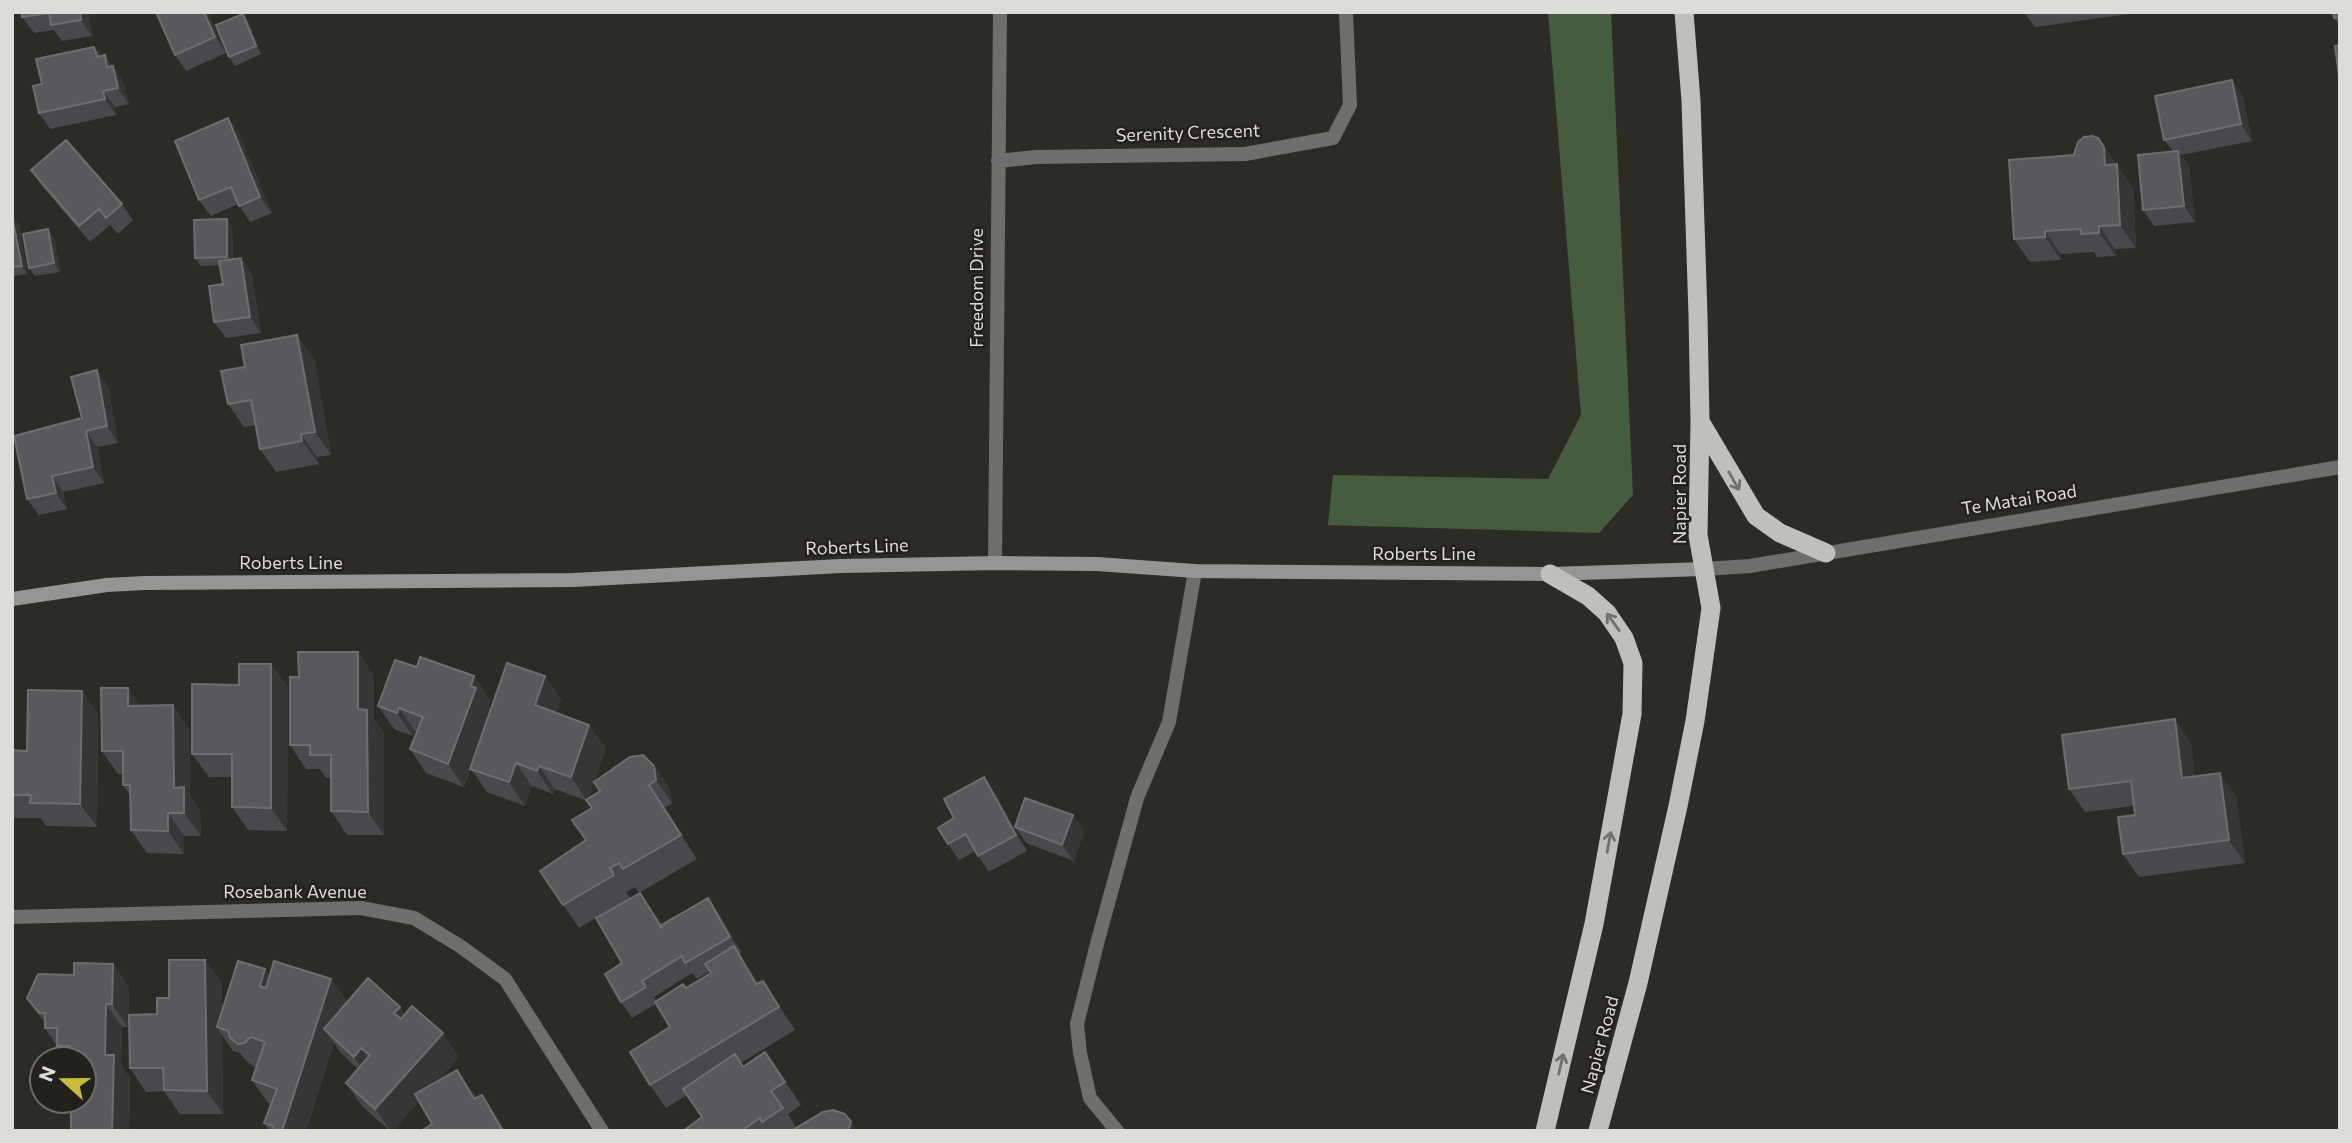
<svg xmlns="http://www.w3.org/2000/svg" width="2352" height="1143" viewBox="0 0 2352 1143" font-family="Commissioner,sans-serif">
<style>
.green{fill:#465c3f}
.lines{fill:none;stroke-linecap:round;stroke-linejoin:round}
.service{stroke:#6e6f6d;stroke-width:14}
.minor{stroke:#6e6f6d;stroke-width:14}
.secondary{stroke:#939692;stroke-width:14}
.trunk{stroke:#bec0bb;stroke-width:19}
.wall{fill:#49484d;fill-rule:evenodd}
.shaded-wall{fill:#373637}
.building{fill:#59585c;stroke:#6e6d6f;stroke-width:2}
.oneway{stroke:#70706c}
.labels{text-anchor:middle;stroke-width:5;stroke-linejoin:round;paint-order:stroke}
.street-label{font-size:18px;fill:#dedcd9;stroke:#23211c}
</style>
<rect width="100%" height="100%" fill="#2d2b26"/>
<path class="green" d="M1548,12H1611L1633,495L1599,533L1328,525L1333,475L1548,479L1581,415Z"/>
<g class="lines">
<path class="service" d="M1117,1131L1090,1098L1080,1053L1077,1024L1098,940L1137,798L1169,722L1195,571"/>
<path class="minor" d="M998,161L1036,157L1245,154L1333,138L1350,105L1346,12
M995,563L1000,12
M1704,569L1750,566L2340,467
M12,917L361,908L414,918L460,946L505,979L602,1131"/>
<path class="secondary" d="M12,599L107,585L144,583L573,580L841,566L995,563L1097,564L1195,571L1550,574L1704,569"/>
<path class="trunk" d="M1701,423L1756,516L1780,533L1826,553
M1545,1131L1594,924L1632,714L1633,663L1624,638L1607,613L1588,596L1550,574
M1598,1131L1638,983L1678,806L1695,721L1711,608L1698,535L1700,422L1698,315L1691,101L1684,12"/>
</g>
<path class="wall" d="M22,12H88L92,36L62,41L54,30L34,33L22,17Z
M208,12L226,53L186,71L175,55Z
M2024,12H2144L2035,27Z
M2340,12V27L2334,18Z
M249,22L261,54L235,66L229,57Z
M94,47L101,56L105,55L124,83L129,104L115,107L116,115L50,129L39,113Z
M2243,96L2252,141L2181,155L2189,167L2195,222L2154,226L2143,210L2173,151L2164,140Z
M228,118L239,134L272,213L250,222L238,204L211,216L199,200Z
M2098,138L2133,188L2136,248L2115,249L2116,256L2097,257L2094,252L2061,254V260L2030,262L2014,239Z
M31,170L122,204L133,220L118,234L110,225L90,242L42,186Z
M12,217L19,225L27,274L12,276Z
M232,227L233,259L241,258L252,274L261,333L226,338L214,322L223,284L220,265L201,266L195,258Z
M54,238L60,272L35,276L29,268Z
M314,358L331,455L317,457L319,464L276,472L260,449L256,425L244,427L228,404Z
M108,386L118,443L97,447L104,483L63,492L67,509L39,515L27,499L82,418Z
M271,664L288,687L287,831L248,830L232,807V777H209L192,754Z
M417,667L474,676L490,700L488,705L491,709L545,676L561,699L556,713L589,725L606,748L594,782L654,766L670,789L672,803L665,808L697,859L639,893L635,887L626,892L631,899L640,893L661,926L719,914L742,953L739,954L758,983L779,1004L795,1030L741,1063L743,1067L765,1052L801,1105L788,1114L796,1128L845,1114L857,1131H683L702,1117L687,1095L666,1108L650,1085L670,1027L656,1004L632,1018L621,1002L622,963L596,918L579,928L540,871L586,840L592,808L587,801L555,789L553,794L532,786L525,806L487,792L471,769L464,787L426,773L410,749L417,732L415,731L413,736L394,729L378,706ZM594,782L600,791L588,799ZM710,971L711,973L686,988L656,1001L654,997L692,973L697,979Z
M374,675V719L384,733V835H347L331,811V778H326L320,769H306L290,745Z
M82,691L98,714L97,827L46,826L41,818H12V750L27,751Z
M173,705L189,729L190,796L200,811L201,836H184V854L147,853L131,830L130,796L123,785V774H118L102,751L141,706Z
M2191,743L2195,776L2236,796L2245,863L2139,877L2123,854L2135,815L2134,806L2085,812L2069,789Z
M995,793L1027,851L989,872L975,851L959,860L948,844L954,818Z
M1015,827L1084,831L1074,861L1026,843Z
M205,960L222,983V1011L269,976L331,979L347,1002L405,1014L459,1057L437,1081L457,1070L477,1098L482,1095L498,1119L432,1124L419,1101L393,1131H390L362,1106L346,1083L358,1069L340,1052L334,1043L306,1131H269L264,1123L271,1104L268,1103L252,1080L257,1067H254L246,1061L240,1053L233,1051L222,1035L223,1114H180L164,1091L146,1092L130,1068L157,1014L169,998Z
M113,964L129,987L128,1027H122L121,1066L130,1078L129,1131H71L84,1059H65L45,1028V1023L27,998L74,975Z"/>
<path class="shaded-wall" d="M80,12H88L92,36L81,20Z
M204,12H208L226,53L215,37Z
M243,14L249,22L261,54L256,46Z
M105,55L124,83L129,104L118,88L107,67Z
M2232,80L2243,96L2252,141L2241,124Z
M103,91L115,107L116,115L105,99Z
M228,118L239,134L272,213L260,197Z
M2104,147L2133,188L2136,248L2120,225L2105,165Z
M2178,151L2189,167L2195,222L2184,206Z
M13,217L19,225L27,274L22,266Z
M227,219L232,227L233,265L227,257Z
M2099,226L2115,249L2116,256L2099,233Z
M48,229L54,238L60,272L54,263Z
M2045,231L2061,254V260L2045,237Z
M241,258L252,274L261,333L250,317Z
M297,335L314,358L331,455L315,432Z
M97,370L108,386L118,443L107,426Z
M86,431L97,447L104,483L93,467Z
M301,434L317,457L319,464L302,441Z
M12,472L16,490L12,485Z
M52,476L63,492L67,509L56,493Z
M358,652L374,675V719L384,733V835L368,812L358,709Z
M271,664L288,687L287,831L271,808Z
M474,676L490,700L488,705L492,711L464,787L448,764Z
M545,676L561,699L551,729L535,705Z
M128,688L145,711L128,706Z
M82,691L98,714L97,827L80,804Z
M173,705L189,729L190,796L200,811L201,836L184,813L174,788Z
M399,708L415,731L413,736L397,713Z
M2175,719L2191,743L2198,801L2182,778Z
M589,725L606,748L587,801L571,777Z
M516,763L532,786L525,806L509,782Z
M539,766L555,789L553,794L537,771Z
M654,766L670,789L672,803L656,780Z
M2220,773L2236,796L2245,863L2229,840Z
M984,777L995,793L1027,851L1016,835Z
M649,785L665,808L697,859L681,835Z
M168,813L184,836V854L168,831Z
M1073,815L1084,831L1074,861L1062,845Z
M708,898L719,914L742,953L730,937Z
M734,946L750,970L773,1008L756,984Z
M205,960L222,983V1029L217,1027L222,1035L223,1114L207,1091Z
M113,964L129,987L128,1027L112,1004Z
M265,969L281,993L260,986Z
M331,979L347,1002L324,1029L334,1043L306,1131H282Z
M763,981L779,1004L795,1030L779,1007Z
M106,1004L122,1027L121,1066L130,1078L129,1131H112L105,1055Z
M400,1007L416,1030L394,1013Z
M443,1033L459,1057L393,1131H391L375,1109Z
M361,1048L378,1071L370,1080L354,1057Z
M457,1070L473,1093L491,1123L474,1099Z
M482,1095L498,1119L505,1131H503Z
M851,1122L857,1131H848Z"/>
<path class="building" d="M22,12H80L81,20L51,25L49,13L22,17Z
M156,12H204L215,37L175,55Z
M2333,12H2340V17L2334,18Z
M243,14L256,46L229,57L216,25Z
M2340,45V76H2339L2335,46Z
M94,47L97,57L105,55L107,67L113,66L118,88L103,91L105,99L39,113L33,86L42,84L36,59Z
M2232,80L2241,124L2164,140L2155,96Z
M228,118L260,197L239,206L231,187L199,200L175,141Z
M2092,136L2098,138L2104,147L2105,165L2117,164L2120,225L2099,226V233L2081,234V229L2045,231V237L2014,239L2009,160L2074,155L2078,142L2084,137Z
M66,140L122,204L106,218L99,209L79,226L31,170Z
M2178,151L2184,206L2143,210L2138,155Z
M12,217L22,266L12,267Z
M227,219V257L195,258L194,220Z
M48,229L54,263L29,268L23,234Z
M241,258L250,317L214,322L209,286L223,284L219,261Z
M297,335L315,432L301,434L302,441L260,449L251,400L228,404L221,371L245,367L241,345Z
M97,370L107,426L86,431L93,467L52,476L56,493L27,499L14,436L82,418L71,377Z
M298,652H358V709L367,710L368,812L331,811V755H310V745H290V677H299Z
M420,657L474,676L471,686L476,688L448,764L410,749L423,717L399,708L397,713L378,706L395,660L417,667Z
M507,663L545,676L535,705L589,725L571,777L539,766L537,771L516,763L509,782L470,769Z
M239,664H271V808L232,807V754H192V684L239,685Z
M101,688H128V706L173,705L174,788L184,787V813H168V831L131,830L130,785H123V751H102Z
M28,690L82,691L80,804L30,803L31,795H12V750L27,751Z
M2175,719L2182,778L2220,773L2229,840L2123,854L2118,817L2135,815L2131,781L2069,789L2062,735Z
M643,755L654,766L656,780L649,785L681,835L623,869L619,863L610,868L614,875L563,905L540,871L586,840L572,820L592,808L586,800L600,791L594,782L630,757Z
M984,777L1016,835L978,856L966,834L948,844L938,828L954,818L944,799Z
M1025,798L1073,815L1062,845L1015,827Z
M640,893L662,928L660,926L708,898L730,937L685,963L682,956L642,981L646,987L621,1002L605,974L622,963L596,918Z
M734,946L756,984L763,981L779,1007L650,1085L630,1052L670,1027L655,1002L683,984L686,988L711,973L705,964Z
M169,960H205L207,1091L164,1090L163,1068H130L129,1015L157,1014V998H169Z
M238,961L265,969L260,986L266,988L274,961L331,979L282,1131H271L273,1126L264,1123L277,1089L252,1080L265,1042L251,1037L244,1043L238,1044L230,1038L228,1031L217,1027Z
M74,963L113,964L112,1004H106L105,1055H114L112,1131H71V1101H84V1059H70V1046H57V1028H45V1013H39L27,998L38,974L74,975Z
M368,978L400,1007L394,1013L401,1019L412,1006L443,1033L375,1109L346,1083L370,1055L361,1048L354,1057L324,1029Z
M765,1052L785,1082L771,1091L783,1108L762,1122L760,1118L744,1129L745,1131H683L702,1117L683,1089L735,1054L743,1067Z
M457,1070L474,1099L482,1095L503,1131H421L432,1124L415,1094Z
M833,1110L845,1114L851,1122L848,1131H791L823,1112Z"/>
<defs><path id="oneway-shaft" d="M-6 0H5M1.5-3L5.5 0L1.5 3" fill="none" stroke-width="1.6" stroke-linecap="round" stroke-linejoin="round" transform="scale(1.75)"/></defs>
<g class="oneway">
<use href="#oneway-shaft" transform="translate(1734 481) rotate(60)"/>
<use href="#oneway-shaft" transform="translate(1613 622) rotate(-126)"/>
<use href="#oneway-shaft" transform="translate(1609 842) rotate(-80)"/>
<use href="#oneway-shaft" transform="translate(1561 1064) rotate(-77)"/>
</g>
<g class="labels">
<g class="street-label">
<text transform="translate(1188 133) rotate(-2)" y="6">Serenity Crescent</text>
<text transform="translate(977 288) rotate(-90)" y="6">Freedom Drive</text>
<text transform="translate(1680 494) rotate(-90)" y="6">Napier Road</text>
<text transform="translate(2019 500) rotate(-9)" y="6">Te Matai Road</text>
<text transform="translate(857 547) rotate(-2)" y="6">Roberts Line</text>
<text x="1424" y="560">Roberts Line</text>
<text x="291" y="569">Roberts Line</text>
<text x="295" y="898">Rosebank Avenue</text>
<text transform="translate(1600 1045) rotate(-75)" y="6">Napier Road</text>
</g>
</g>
<rect width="2352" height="1143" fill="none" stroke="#dedcd9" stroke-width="28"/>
<g transform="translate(63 1080) rotate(291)"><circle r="33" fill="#23211c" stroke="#6e6c68" stroke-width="2"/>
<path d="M0-5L12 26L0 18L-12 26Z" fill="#caba3a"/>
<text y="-10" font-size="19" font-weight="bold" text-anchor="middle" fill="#dedcd9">N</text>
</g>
</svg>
